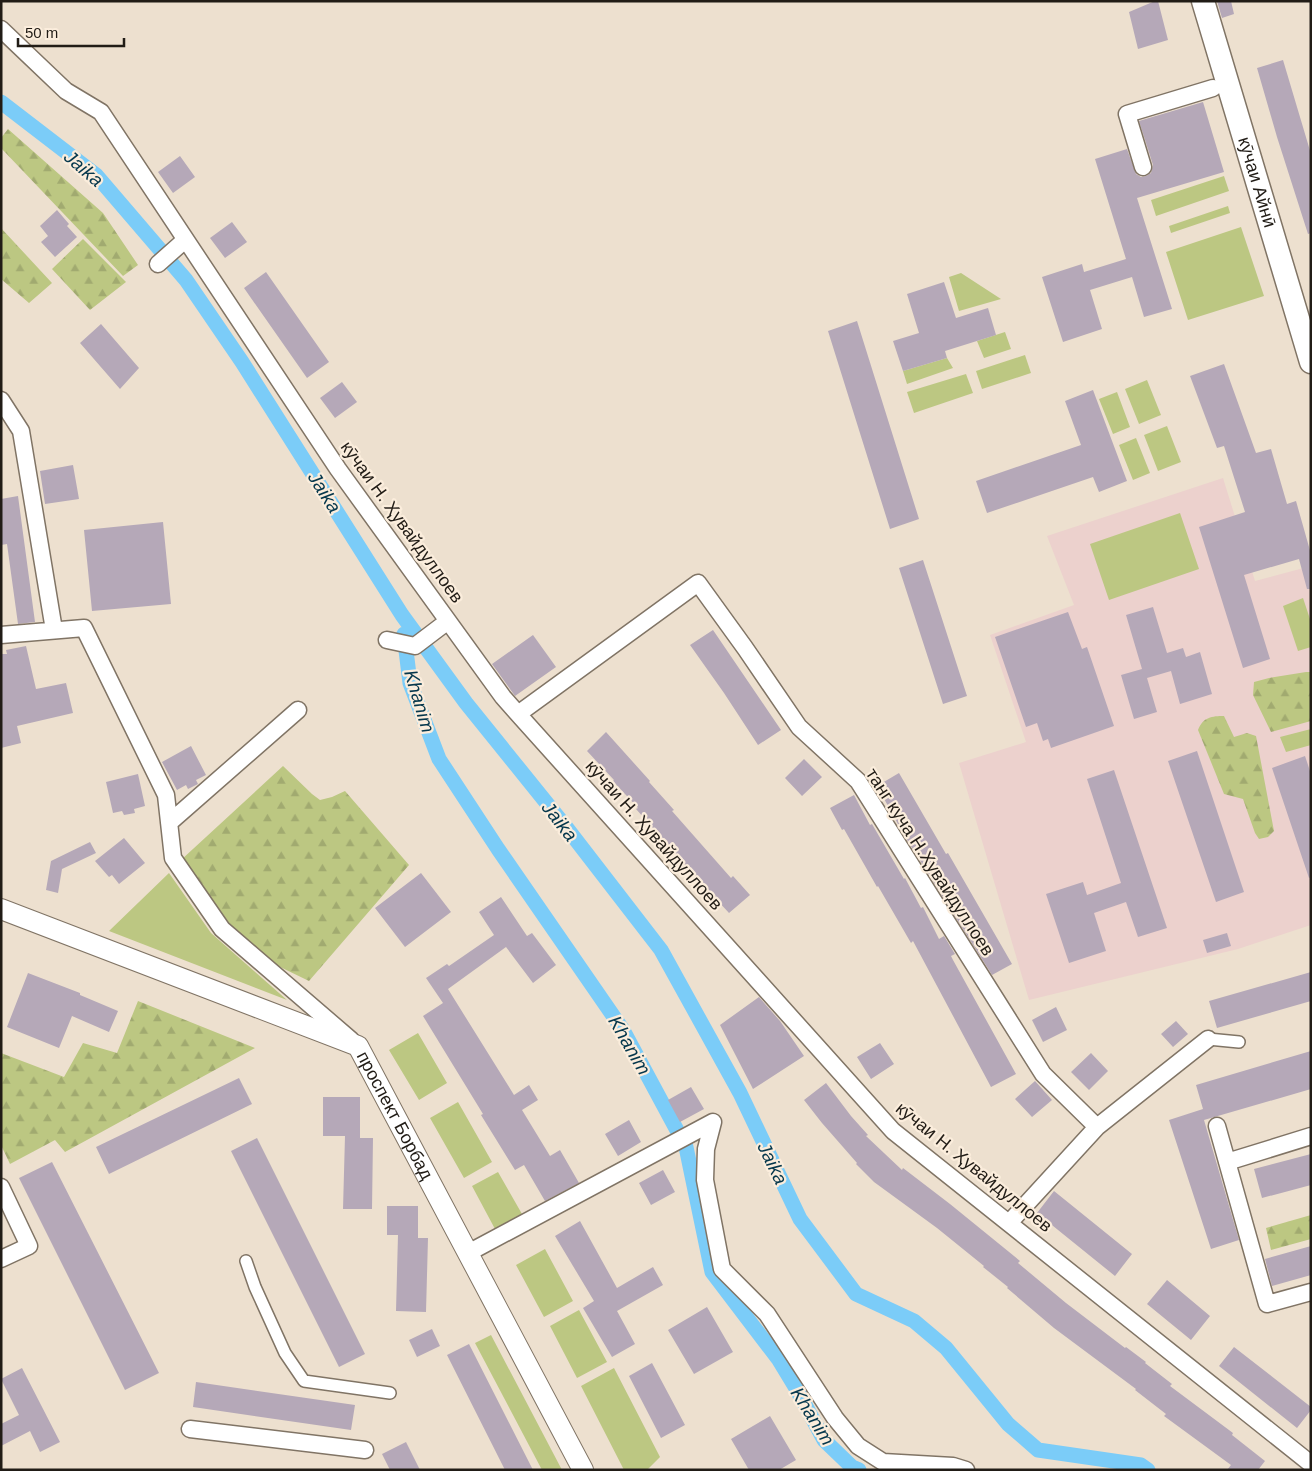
<svg xmlns="http://www.w3.org/2000/svg" width="1312" height="1471" viewBox="0 0 1312 1471" font-family="Helvetica,sans-serif">
<style>
.education{fill:#ecd1cd}
.green{fill:#bcc782}
.forest{fill:url(#forest-firs)}
.lines{fill:none;stroke-linecap:round;stroke-linejoin:round}
.canal{stroke:#7bccf8;stroke-width:15}
.building{fill:#b5a8b8}
.pedestrian-casing{stroke:#807465;stroke-width:14}
.minor-casing{stroke:#807465;stroke-width:19}
.tertiary-casing{stroke:#807465;stroke-width:22}
.secondary-casing{stroke:#807465;stroke-width:25}
.pedestrian{stroke:#fff;stroke-width:11}
.minor{stroke:#fff;stroke-width:16}
.tertiary{stroke:#fff;stroke-width:20}
.secondary{stroke:#fff;stroke-width:22}
.labels{text-anchor:middle;stroke-width:4.5;stroke-linejoin:round;paint-order:stroke}
.street-label{font-size:18px;fill:#211c16;stroke:#fbeddc}
.water-label{font-size:19px;font-style:italic;fill:#05374c;stroke:#fbeddc}
</style>
<defs>
<pattern id="forest-firs" width="22" height="20" patternUnits="userSpaceOnUse" patternTransform="scale(1.25)"><rect width="22" height="20" fill="#bcc782"/><path d="M5 1l3.5 6h-7zM16 11l3.5 6h-7z" fill="#a1aa70"/></pattern>
</defs>
<rect width="100%" height="100%" fill="#ede0cf"/>
<path class="education" d="M1223,478L1255,581L1311,566V925L1238,949L1029,1000L959,763L1026,742L990,635L1074,605L1047,536Z"/>
<path class="green" d="M1224,176L1229,191L1156,216L1151,200Z
M1228,206L1230,213L1171,233L1169,226Z
M1241,227L1264,296L1188,320L1166,252Z
M961,273L1001,299L959,311L949,277Z
M1005,332L1011,349L984,358L977,341Z
M1025,355L1031,373L982,389L976,371Z
M947,358L953,368L907,384L903,371Z
M966,374L973,393L914,413L907,392Z
M1147,380L1161,415L1139,424L1125,389Z
M1117,392L1130,427L1113,434L1099,399Z
M1167,426L1181,462L1158,471L1144,435Z
M1136,438L1150,473L1133,480L1119,445Z
M1180,513L1199,569L1109,600L1090,544Z
M1303,598L1311,622V647L1298,651L1283,606Z
M1311,729V745L1286,752L1280,737Z
M169,873L211,933L287,1000L109,931Z
M418,1033L447,1083L419,1100L389,1050Z
M458,1102L492,1162L464,1178L430,1118Z
M498,1172L522,1214L495,1229L472,1186Z
M545,1249L573,1301L544,1317L516,1265Z
M579,1310L607,1362L577,1378L550,1326Z
M491,1335L562,1470H542L475,1343Z
M614,1368L660,1457L647,1470H624L581,1386Z"/>
<path class="forest" d="M8,129L103,213L138,265L123,276L1,148V138Z
M1,228L52,283L29,303L1,279Z
M83,239L126,282L90,310L52,269Z
M1306,672H1311V721L1271,732L1253,695L1254,682L1269,678Z
M1224,716L1234,737L1247,733L1256,736L1274,831L1268,837L1259,839L1255,833L1243,799L1224,794L1198,730C1203,717 1212,716 1224,716Z
M283,766L312,794L320,800L332,797L345,791L409,865L309,981L276,965L246,943L230,928L181,860Z
M138,1001L255,1048L65,1152L55,1140L10,1164L1,1145V1053L64,1077L83,1043L117,1053Z
M1311,1215V1239L1271,1250L1266,1228Z"/>
<g class="lines">
<path class="canal" d="M1,102L96,175L186,280L242,362L402,615L466,703L566,827L661,950L740,1093L800,1219L856,1294L914,1321L946,1348L1008,1424L1038,1450L1141,1465L1148,1470
M404,634L410,683L439,759L498,849L623,1030L686,1147L712,1272L779,1360L796,1388L824,1440L852,1467L859,1470"/>
</g>
<path class="building" d="M1155,1H1158L1168,40L1138,49L1129,12Z
M1217,1H1231L1234,14L1222,18Z
M1283,60L1311,154V233L1308,234L1277,137L1257,68Z
M1203,102L1224,172L1137,198L1172,309L1144,317L1132,277L1090,290L1102,329L1063,342L1042,277L1082,264L1084,272L1126,259L1095,159L1127,149L1136,174L1141,177L1146,176L1151,173L1153,165L1139,121Z
M180,156L195,177L173,193L158,172Z
M57,210L69,224L67,226L77,237L55,257L41,242L48,236L40,226Z
M232,222L247,242L225,258L210,238Z
M266,272L329,362L307,378L244,288Z
M944,282L956,318L988,308L996,335L945,351L947,358L903,371L893,341L919,333L907,294Z
M857,321L919,519L890,529L828,331Z
M101,324L139,368L120,389L80,343Z
M1224,364L1256,453L1271,449L1287,504L1296,501L1311,554V589H1307L1299,559L1244,575L1270,659L1243,668L1199,527L1245,512L1224,446L1217,448L1190,376Z
M342,382L357,402L335,418L320,398Z
M1093,390L1127,481L1099,492L1093,477L987,513L976,481L1081,445L1065,401Z
M73,465L79,499L45,504L40,471Z
M18,496L35,622L18,624L7,544L1,545V499Z
M163,522L171,604L92,611L84,530Z
M923,560L967,696L943,704L899,568Z
M1153,607L1167,653L1183,648L1186,657L1200,652L1212,694L1180,704L1171,671L1147,678L1157,712L1134,719L1121,675L1142,669L1126,615Z
M1068,612L1082,649L1087,647L1114,726L1051,748L1048,739L1043,741L1037,723L1026,727L995,637Z
M713,630L781,730L758,745L724,693L690,645Z
M533,635L556,667L515,696L492,664Z
M26,646L36,689L66,683L73,713L17,726L21,743L1,748V654H7L6,650Z
M606,732L650,781L649,782L674,810L672,811L731,878L733,876L750,895L729,913L660,838L661,837L636,809L638,808L613,781L614,780L587,751Z
M191,746L206,775L196,780L198,784L188,789L186,785L177,790L162,762Z
M1197,751L1244,892L1216,902L1168,761Z
M1305,756L1311,774V877L1309,878L1272,768Z
M804,759L822,777L802,796L785,778Z
M1114,770L1167,928L1138,937L1126,902L1094,913L1106,951L1069,963L1046,894L1083,882L1087,895L1121,883L1087,779Z
M899,773L946,854L948,853L1012,964L992,975L904,835L877,786Z
M138,774L145,806L134,809L135,813L124,815L122,811L113,813L106,782Z
M854,795L870,825L872,824L904,879L905,878L921,908L923,907L939,939L944,936L955,954L951,956L953,960L1016,1074L991,1087L913,941L911,943L878,886L877,887L844,829L842,830L830,808Z
M124,838L145,863L119,884L112,875L109,877L95,861Z
M90,842L96,853L62,869L58,893L46,890L51,861Z
M421,873L451,912L405,947L375,908Z
M501,897L527,936L532,933L556,965L533,983L506,947L448,989L514,1095L529,1085L538,1100L522,1110L550,1156L560,1150L579,1183L545,1201L524,1165L515,1170L481,1115L483,1114L423,1016L443,1003L426,978L447,964L449,966L494,935L479,912Z
M1227,933L1231,946L1207,953L1203,940Z
M1311,972V1001L1217,1028L1209,1001Z
M28,973L80,993V995L118,1011L109,1032L72,1016L59,1048L7,1027Z
M759,997L780,1021L804,1056L753,1089L720,1025Z
M1056,1007L1067,1030L1043,1042L1032,1020Z
M1176,1021L1188,1034L1173,1047L1161,1034Z
M880,1043L894,1064L871,1079L857,1057Z
M1311,1051V1089L1204,1120L1239,1240L1211,1249L1169,1120L1203,1109L1196,1085Z
M1091,1053L1108,1071L1089,1090L1071,1072Z
M239,1078L252,1104L109,1174L96,1147Z
M1035,1081L1052,1100L1032,1117L1015,1099Z
M826,1083L851,1116L868,1135L866,1136L902,1170L903,1168L950,1204L1020,1261L1018,1263L1066,1303L1125,1348L1126,1347L1146,1362L1145,1363L1172,1384L1170,1386L1233,1433L1232,1435L1265,1461L1258,1470H1227L1231,1465L1164,1416L1166,1414L1135,1390L1136,1389L1054,1328L1007,1288L1008,1287L983,1267L984,1266L937,1228L874,1182L856,1164L857,1163L822,1123L804,1100Z
M691,1087L704,1109L680,1122L668,1100Z
M323,1097H360V1138H373L372,1209H343L345,1136H323Z
M629,1120L641,1142L618,1156L605,1134Z
M257,1138L365,1354L339,1367L231,1151Z
M1311,1154V1185L1262,1198L1254,1169Z
M52,1162L159,1373L125,1390L19,1178Z
M663,1170L675,1192L651,1205L639,1183Z
M1054,1191L1132,1254L1115,1276L1037,1213Z
M387,1206H418V1238H428L426,1312L396,1311L398,1235H387Z
M580,1221L617,1288L653,1267L663,1285L617,1311L635,1344L612,1357L583,1308L594,1301L555,1236Z
M1311,1246V1275L1272,1286L1265,1259Z
M1167,1280L1210,1316L1191,1340L1147,1304Z
M707,1307L733,1352L694,1374L668,1330Z
M432,1329L440,1346L417,1357L409,1340Z
M469,1344L533,1470H505L447,1355Z
M1234,1347L1311,1407V1410L1297,1428L1219,1366Z
M652,1363L685,1425L661,1438L629,1376Z
M22,1368L60,1442L40,1452L30,1431L1,1446V1424L19,1415L1,1379Z
M196,1382L355,1405L351,1430L193,1407Z
M770,1416L796,1460L779,1470H749L731,1439Z
M406,1442L420,1470H390L382,1454Z"/>
<g class="lines">
<defs>
<path id="pedestrian" d="M1208,1039L1239,1042
M246,1261L255,1287L285,1353L304,1381L390,1393"/>
<path id="minor" d="M1,29L66,91L101,112L338,469L503,697L518,714L893,1131L1311,1464
M1143,167L1127,114L1213,88
M158,264L185,240
M1,400L21,431L54,630
M1,635L84,628L166,795L173,858L222,929L351,1040
M387,640L415,646L448,621
M518,714L698,583L745,648L799,727L858,781L1043,1074L1097,1127
M169,823L298,710
M1217,1126L1267,1304L1311,1292
M1227,1162L1311,1136
M1,1187L29,1246L1,1259
M1009,1223L1097,1127L1208,1039
M468,1253L713,1122L706,1149L705,1180L722,1269L767,1314L835,1418L858,1446L883,1462L953,1466L966,1470
M190,1429L365,1450"/>
<g id="tertiary">
<path id="s1" d="M1,909L358,1046L583,1470"/>
</g>
<g id="secondary">
<path id="s2" d="M1203,1L1311,362"/>
</g>
</defs>
<use href="#pedestrian" class="pedestrian-casing"/>
<use href="#minor" class="minor-casing"/>
<use href="#tertiary" class="tertiary-casing"/>
<use href="#secondary" class="secondary-casing"/>
<use href="#pedestrian" class="pedestrian"/>
<use href="#minor" class="minor"/>
<use href="#tertiary" class="tertiary"/>
<use href="#secondary" class="secondary"/>
</g>
<g class="labels">
<g class="street-label">
<text dy="6" stroke="none"><textPath href="#s2" startOffset="189">кӯчаи Айнӣ</textPath></text>
<text transform="translate(402 522) rotate(54)" y="6">кӯчаи Н. Ҳувайдуллоев</text>
<text transform="translate(654 835) rotate(48)" y="6">кӯчаи Н. Ҳувайдуллоев</text>
<text transform="translate(930 862) rotate(57)" y="6">танг куча Н.Ҳувайдуллоев</text>
<text dy="6" stroke="none"><textPath href="#s1" startOffset="461">проспект Борбад</textPath></text>
<text transform="translate(974 1167) rotate(39)" y="6">кӯчаи Н. Ҳувайдуллоев</text>
</g>
<g class="water-label">
<text transform="translate(84 168) rotate(41)" y="7">Jaika</text>
<text transform="translate(325 492) rotate(58)" y="7">Jaika</text>
<text transform="translate(420 701) rotate(73)" y="7">Khanim</text>
<text transform="translate(560 821) rotate(52)" y="7">Jaika</text>
<text transform="translate(630 1045) rotate(60)" y="7">Khanim</text>
<text transform="translate(773 1163) rotate(64)" y="7">Jaika</text>
<text transform="translate(813 1416) rotate(58)" y="7">Khanim</text>
</g>
</g>
<rect width="1312" height="1471" fill="none" stroke="#211c16" stroke-width="5"/>
<path d="M18 38v8h106v-8" fill="none" stroke="#211c16" stroke-width="2.5"/>
<text x="25" y="38" font-size="15" fill="#211c16" stroke="#fbeddc" stroke-width="4" paint-order="stroke">50 m</text>
</svg>
